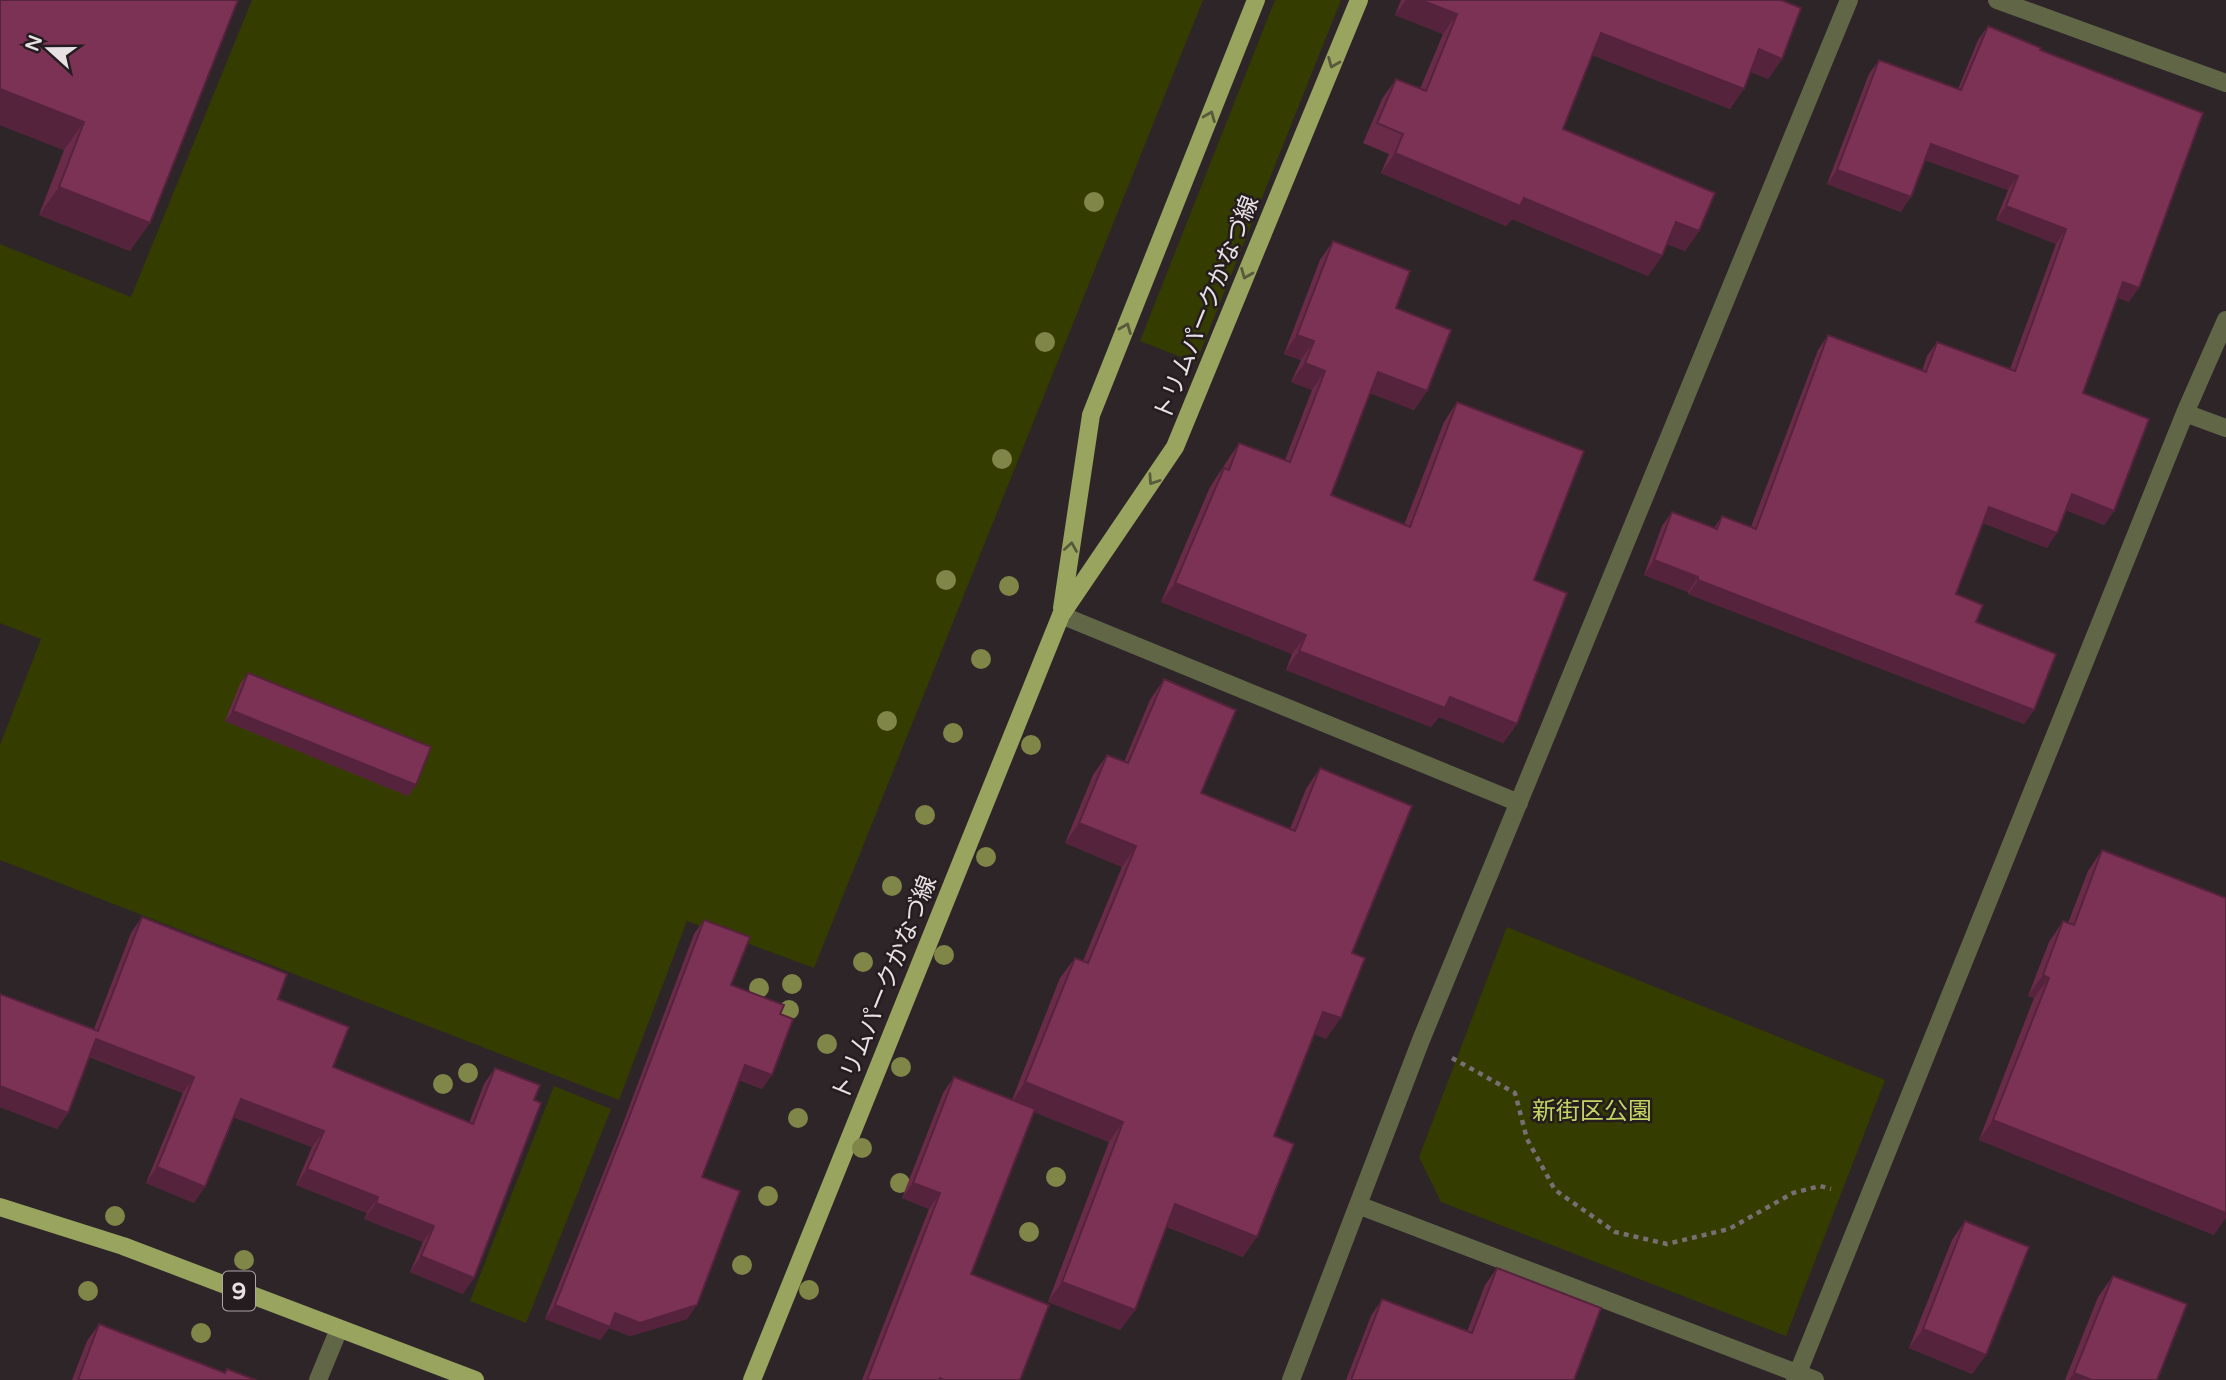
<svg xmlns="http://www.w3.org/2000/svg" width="2226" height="1380" viewBox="0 0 2226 1380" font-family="'Varela Round','Noto Sans JP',sans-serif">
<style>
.green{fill:#353c00}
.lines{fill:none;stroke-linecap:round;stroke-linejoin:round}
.path{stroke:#776f73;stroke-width:4.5;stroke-dasharray:5 5;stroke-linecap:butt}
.minor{stroke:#606646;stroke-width:18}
.major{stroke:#99a45f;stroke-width:18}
.tree{fill:#808548}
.wall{fill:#6a2b49}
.shaded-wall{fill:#56233c}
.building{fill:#7b3255;stroke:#56233c;stroke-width:2}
.oneway{stroke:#59593c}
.labels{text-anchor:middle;stroke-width:5;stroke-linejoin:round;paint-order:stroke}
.shield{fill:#241c1f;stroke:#ada6a9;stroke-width:2}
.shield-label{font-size:23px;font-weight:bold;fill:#e8e1e4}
.street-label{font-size:24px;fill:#e8e1e4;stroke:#241c1f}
.park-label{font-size:24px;fill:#c3d462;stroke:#241c1f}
</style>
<rect width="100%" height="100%" fill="#2e2529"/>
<path class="green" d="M252,0H1203L814,968L687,921L619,1100L0,860V745L41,639L0,623V244L131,297Z
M1275,0H1341L1196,363L1140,341Z
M1507,927L1885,1080L1786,1336L1441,1202L1419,1157Z
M554,1086L611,1109L526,1323L470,1301Z"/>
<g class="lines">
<path class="path" d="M1452,1058L1515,1093L1527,1139L1555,1190L1615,1232L1667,1244L1729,1229L1793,1193L1820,1186L1831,1189"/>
<path class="minor" d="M1997,0L2226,83
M2185,413L2226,428
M1061,615L1519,803
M1358,1205L1815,1380
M318,1380L339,1329
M1291,1380L1421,1040L1849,0
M1795,1380L2185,413L2226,320"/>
<path class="major" d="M1062,608L1091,415L1256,0
M0,1207L123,1246L475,1380
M752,1380L1061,615L1175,447L1359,0"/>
</g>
<g class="tree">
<circle cx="1094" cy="202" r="10"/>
<circle cx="1045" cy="342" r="10"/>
<circle cx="1002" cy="459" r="10"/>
<circle cx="946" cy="580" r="10"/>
<circle cx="1009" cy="586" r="10"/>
<circle cx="981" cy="659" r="10"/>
<circle cx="887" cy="721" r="10"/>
<circle cx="953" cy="733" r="10"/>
<circle cx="1031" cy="745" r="10"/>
<circle cx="925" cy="815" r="10"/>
<circle cx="986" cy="857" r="10"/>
<circle cx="892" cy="886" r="10"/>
<circle cx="944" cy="955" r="10"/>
<circle cx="863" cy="962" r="10"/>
<circle cx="792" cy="984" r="10"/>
<circle cx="759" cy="988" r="10"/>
<circle cx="789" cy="1010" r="10"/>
<circle cx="827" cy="1044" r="10"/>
<circle cx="901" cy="1067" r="10"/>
<circle cx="468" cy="1073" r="10"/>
<circle cx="443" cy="1084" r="10"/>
<circle cx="798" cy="1118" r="10"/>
<circle cx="862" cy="1148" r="10"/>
<circle cx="1056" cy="1177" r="10"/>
<circle cx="900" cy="1183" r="10"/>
<circle cx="768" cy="1196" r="10"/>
<circle cx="115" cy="1216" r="10"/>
<circle cx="1029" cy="1232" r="10"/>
<circle cx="244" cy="1260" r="10"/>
<circle cx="742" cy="1265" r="10"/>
<circle cx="809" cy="1290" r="10"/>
<circle cx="88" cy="1291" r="10"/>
<circle cx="201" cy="1333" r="10"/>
</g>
<path class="wall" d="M238,0L130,251L39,215L64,150L0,125Z
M1401,0H1781L1782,59L1768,79L1751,72L1730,109L1592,55L1563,129L1699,231L1685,251L1667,244L1662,256L1648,276L1512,219L1506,226L1381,173L1389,154L1363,143L1382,99L1396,79L1420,89L1443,34L1395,15Z
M1988,26L2040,50L2129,302L2118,298L2083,393L2114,511L2104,525L2066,510L2047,548L1983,523L1956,594L1976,622L2034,710L2024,724L1688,594V592L1644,575L1662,526L1672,512L1714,528L1722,516L1751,527L1818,350L1828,335L1922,371L1927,356L1937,342L2010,369L2056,244L1996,220L2008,190L1925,160L1901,212L1827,184L1869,74L1879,60L1958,89L1978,40Z
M1333,241L1396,308L1427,391L1414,410L1370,393L1331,495L1404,525L1444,422L1457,402L1534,580L1517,724L1503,743L1439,717L1431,727L1286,670L1292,654L1161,602L1210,487L1239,443L1285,460L1312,390L1291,382L1301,360L1284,354L1320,260Z
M248,673L416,785L408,796L225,721L240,684Z
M1164,679L1201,793L1290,829L1306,789L1320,768L1352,953L1326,1039L1315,1034L1274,1136L1243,1257L1167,1227L1135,1310L1120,1330L1048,1302L1109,1142L1034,1112L971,1274L1020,1380H862L929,1209L902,1198L943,1093L954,1077L1012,1100L1060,978L1075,958L1083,961L1122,867L1065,843L1093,775L1107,755L1124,762L1150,700Z
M2102,850L2214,1235L1979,1140L2034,998L2028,996L2049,942L2063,921L2068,923L2088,871Z
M142,917L278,999L333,1067L469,1123L484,1084L495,1068L463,1294L410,1272L423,1242L364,1219L367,1213L296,1185L312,1147L234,1117L194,1203L146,1183L183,1093L89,1057L68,1113L57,1129L0,1107V994L94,1029L131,933Z
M704,920L731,985L780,1014L762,1089L739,1080L702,1177L687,1319L630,1336L609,1328L600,1340L545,1319L619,1134L694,934Z
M1965,1221L1986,1355L1972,1374L1909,1348L1952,1240Z
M1497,1268L1574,1380H1346L1371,1316L1382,1299L1467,1332L1485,1285Z
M2113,1276L2157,1380H2065L2098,1297Z
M99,1324L224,1372L227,1369L256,1380H72L87,1341Z"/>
<path class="shaded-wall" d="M1406,0H1421L1457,14L1443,34L1395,15Z
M1601,33L1744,89L1730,109L1587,53Z
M1759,49L1782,59L1768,79L1745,69Z
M0,89L84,122L64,150L0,125Z
M1931,144L2018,176L2008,190L1921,159Z
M1395,153L1524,198L1662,256L1648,276L1512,219L1506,226L1381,173Z
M1837,170L1911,197L1901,212L1827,184Z
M59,187L150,223L130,251L39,215Z
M2006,206L2066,229L2056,244L1996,220Z
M1676,222L1699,231L1685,251L1662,242Z
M2123,282L2139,288L2129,302L2113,296Z
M1297,335L1314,341L1301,360L1284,354Z
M1305,363L1325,371L1312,390L1291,382Z
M1378,372L1427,391L1414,410L1365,391Z
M2072,494L2114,511L2104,525L2062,509Z
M1989,507L2057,533L2047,548L1979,521Z
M1654,560L1698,577L1688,592L1644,575Z
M1698,580L2034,710L2024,724L1688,594Z
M1175,583L1306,635L1292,654L1161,602Z
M1299,651L1450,697L1517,724L1503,743L1439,717L1431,727L1286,670Z
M233,711L416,785L408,796L225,721Z
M1079,823L1136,846L1122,867L1065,843Z
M2043,975L2049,978L2034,998L2028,996Z
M1323,1012L1341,1018L1326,1039L1309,1032Z
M96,1039L194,1077L183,1093L85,1055Z
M745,1065L772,1075L762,1089L736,1079Z
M1025,1082L1123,1122L1109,1142L1011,1103Z
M0,1086L68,1113L57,1129L0,1107Z
M241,1099L324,1131L312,1147L229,1116Z
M1993,1120L2226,1213V1218L2214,1235L1979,1140Z
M157,1167L205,1187L194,1203L146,1183Z
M307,1169L378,1197L367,1213L296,1185Z
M913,1183L940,1193L929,1209L902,1198Z
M376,1203L434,1226L423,1242L364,1219Z
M1175,1204L1257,1237L1243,1257L1161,1224Z
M421,1256L474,1278L463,1294L410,1272Z
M1062,1282L1135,1310L1120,1330L1048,1302Z
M555,1305L615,1313L697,1305L687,1319L630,1336L609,1328L600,1340L545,1319Z
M1923,1329L1986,1355L1972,1374L1909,1348Z
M2074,1373L2092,1380H2069Z"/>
<path class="building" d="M0,0H238L150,223L59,187L84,122L0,89Z
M1421,0H1781L1801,8L1782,59L1759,49L1744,89L1601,33L1563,129L1715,193L1699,231L1676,222L1662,256L1524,198L1520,206L1395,153L1403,134L1377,123L1396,79L1426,91L1457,14Z
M1988,26L2041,48L2040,50L2203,113L2139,288L2123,282L2083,393L2149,419L2114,511L2072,494L2057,533L1989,507L1956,594L1983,605L1976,622L2056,654L2034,710L1698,580V577L1654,560L1672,512L1717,529L1722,516L1756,529L1828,335L1926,372L1937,342L2015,371L2066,229L2006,206L2018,176L1931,144L1911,197L1837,170L1879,60L1961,90Z
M1333,241L1410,271L1396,308L1451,330L1427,391L1378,372L1331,495L1410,527L1457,402L1584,451L1534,580L1567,593L1517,724L1450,697L1445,708L1299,651L1306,635L1175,583L1224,468L1229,470L1239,443L1290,462L1325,371L1305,363L1314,341L1297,335Z
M248,673L431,747L416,785L233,711Z
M1164,679L1236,710L1201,793L1295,831L1320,768L1412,806L1352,953L1365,958L1341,1018L1323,1012L1274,1136L1294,1144L1257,1237L1175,1204L1135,1310L1062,1282L1123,1122L1025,1082L1075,958L1088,963L1136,846L1079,823L1107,755L1128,763Z
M2102,850L2226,898V1213L1993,1120L2049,978L2043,975L2063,921L2074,925Z
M142,917L287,974L278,999L349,1027L333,1067L473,1124L495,1068L540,1085L534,1100L541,1103L474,1278L421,1256L434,1226L376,1203L378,1197L307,1169L324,1131L241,1099L205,1187L157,1167L194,1077L96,1039L68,1113L0,1086V994L98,1031Z
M704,920L750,937L731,985L784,1005L780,1014L793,1019L772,1075L745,1065L702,1177L740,1191L697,1305L640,1323L615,1313L610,1327L555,1305L628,1120Z
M954,1077L1035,1109L971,1274L1049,1305L1020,1380H944L940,1378L939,1380H867L940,1193L913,1183Z
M1965,1221L2029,1247L1986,1355L1923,1329Z
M1497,1268L1601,1308L1574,1380H1351L1382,1299L1472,1333Z
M2113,1276L2187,1304L2157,1380H2092L2074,1373Z
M99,1324L225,1373L227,1369L256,1380H78Z"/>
<defs><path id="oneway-chevron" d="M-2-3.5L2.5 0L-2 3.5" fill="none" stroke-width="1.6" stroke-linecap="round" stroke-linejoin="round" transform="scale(1.75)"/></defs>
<g class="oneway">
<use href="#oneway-chevron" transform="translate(1333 63) rotate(112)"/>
<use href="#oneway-chevron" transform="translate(1210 116) rotate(-68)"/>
<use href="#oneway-chevron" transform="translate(1246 274) rotate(112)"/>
<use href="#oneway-chevron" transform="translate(1126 328) rotate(-68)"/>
<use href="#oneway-chevron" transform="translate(1153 480) rotate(124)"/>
<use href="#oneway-chevron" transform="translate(1071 547) rotate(-81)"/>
</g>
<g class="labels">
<rect class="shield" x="223" y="1271.5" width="32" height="39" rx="5"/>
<g class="shield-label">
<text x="239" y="1299">9</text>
</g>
<g class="street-label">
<text transform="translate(1206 308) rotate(-68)" y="8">トリムパークかなづ線</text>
<text transform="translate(884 988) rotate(-68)" y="8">トリムパークかなづ線</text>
</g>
<g class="park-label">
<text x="1592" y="1119">新街区公園</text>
</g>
</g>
<g transform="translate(49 49) rotate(291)" stroke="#241c1f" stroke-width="5" paint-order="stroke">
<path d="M0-5L12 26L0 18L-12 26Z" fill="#e8e1e4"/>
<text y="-10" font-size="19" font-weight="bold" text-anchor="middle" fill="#e8e1e4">N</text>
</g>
</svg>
